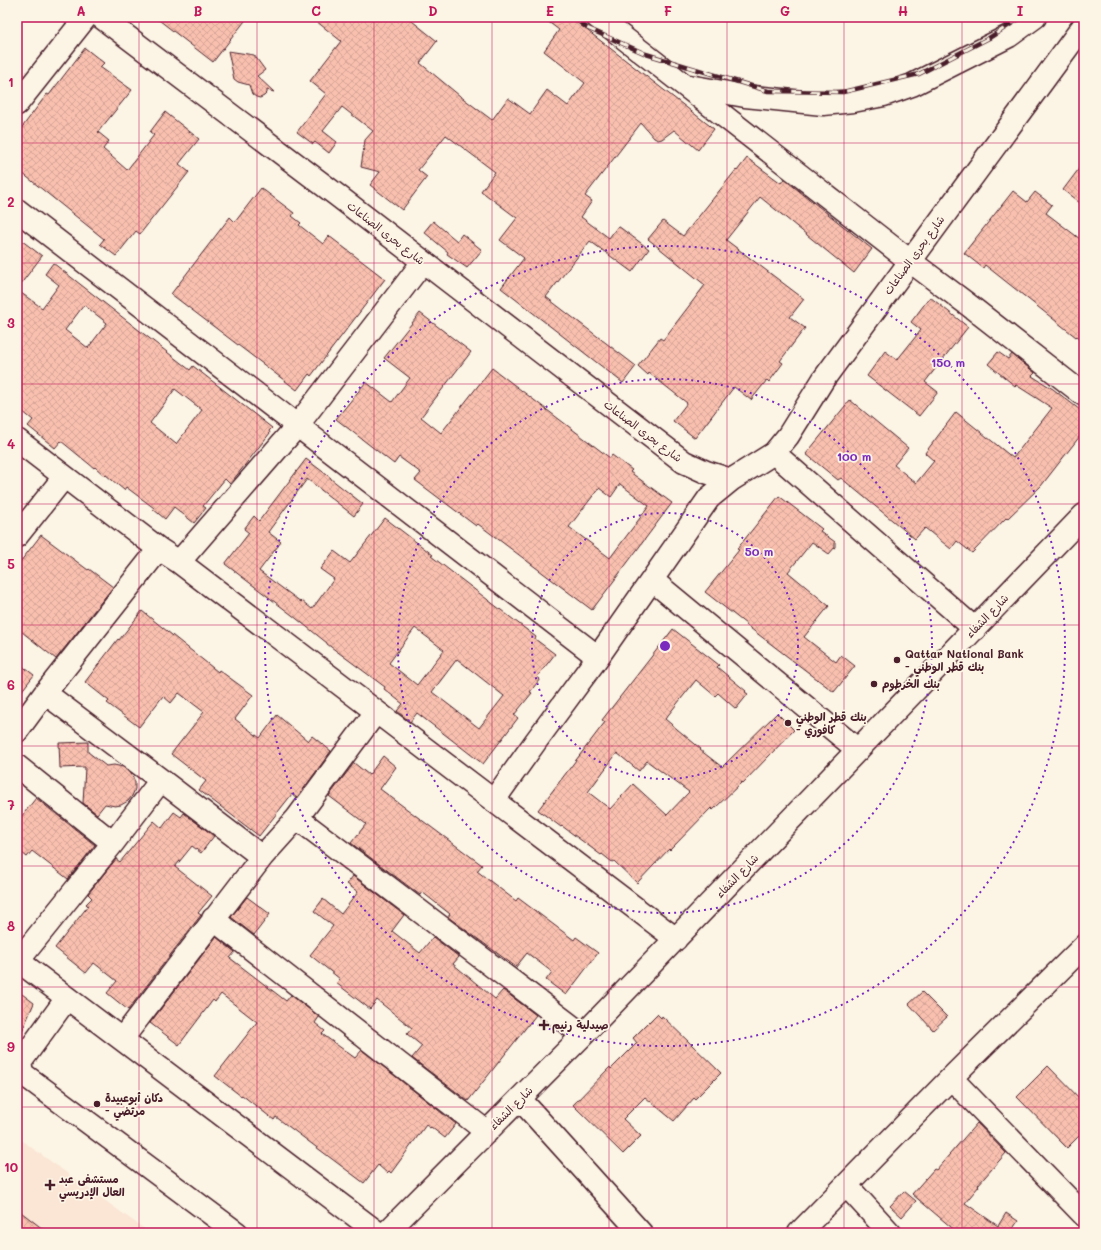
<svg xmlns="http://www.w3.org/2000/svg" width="1101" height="1250" viewBox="0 0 1101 1250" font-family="Mali,'Playpen Sans Arabic',sans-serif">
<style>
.built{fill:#fbe5d5}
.building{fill:url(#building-cross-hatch);stroke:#4a1f2b;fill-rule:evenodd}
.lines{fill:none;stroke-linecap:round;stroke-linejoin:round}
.minor-casing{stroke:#4a1f2b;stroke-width:25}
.minor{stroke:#fcf5e5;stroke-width:22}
.rail-casing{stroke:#4a1f2b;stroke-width:4.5}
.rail{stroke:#fcf5e5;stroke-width:3;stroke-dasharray:9;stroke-linecap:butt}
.grid{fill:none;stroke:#c2185b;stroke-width:1;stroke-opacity:0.55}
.ring{fill:none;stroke:#7b2cbf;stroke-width:2;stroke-dasharray:2 4}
.poi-dot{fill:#4a1f2b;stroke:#fcf5e5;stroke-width:1.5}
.labels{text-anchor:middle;stroke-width:3.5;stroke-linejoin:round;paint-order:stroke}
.street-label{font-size:11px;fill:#4a1f2b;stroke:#fcf5e5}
.poi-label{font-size:11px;font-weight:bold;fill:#4a1f2b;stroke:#fcf5e5;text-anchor:start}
.centre{fill:#7b2cbf;stroke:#fcf5e5;stroke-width:2}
.ring-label{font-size:12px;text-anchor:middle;font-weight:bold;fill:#7b2cbf;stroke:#fcf5e5;stroke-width:3.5;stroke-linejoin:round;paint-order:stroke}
.neatline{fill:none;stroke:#c2185b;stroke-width:1.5}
.grid-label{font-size:13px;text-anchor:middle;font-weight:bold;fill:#c2185b}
</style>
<defs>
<pattern id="building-cross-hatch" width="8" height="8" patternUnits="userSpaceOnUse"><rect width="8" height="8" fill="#f9c0af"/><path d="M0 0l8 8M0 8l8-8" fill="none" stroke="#d7a597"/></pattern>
</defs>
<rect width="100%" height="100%" fill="#fcf5e5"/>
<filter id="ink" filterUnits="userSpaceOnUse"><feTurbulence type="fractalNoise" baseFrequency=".025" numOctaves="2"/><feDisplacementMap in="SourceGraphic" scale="8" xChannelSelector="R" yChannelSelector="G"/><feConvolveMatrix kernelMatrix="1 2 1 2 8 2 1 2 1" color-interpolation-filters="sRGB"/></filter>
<g filter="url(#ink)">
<path class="built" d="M17,1137L150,1233H17Z"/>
<path class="building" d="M155,17H248L213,62Z
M311,17H407L437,41L420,63L460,96L492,120L508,98L530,114L547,90L568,106L585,83L544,51L559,30L542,17H570L714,129L698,150L674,130L662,139L658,140L654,138L641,123L585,196L592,201L581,217L609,238L618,226L649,249L632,272L590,241L546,297L636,366L623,383L501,288L524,258L500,240L517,218L481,191L495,172L446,135L418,170L427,177L402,210L370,185L380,172L361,167L365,140L373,131L342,107L323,131L337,142L329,153L315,142L313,144L297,132L326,94L310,81L341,41Z
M85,48L104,63L100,67L132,90L98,132L109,141L103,149L127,170L154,135L150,132L165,112L199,139L179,164L189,172L140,234L136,231L116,256L100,244L104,239L17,169V134L47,94L49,95Z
M228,51L254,55L265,70L257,76L274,92L267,90V93L264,96L260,98L256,97L252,94L249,85L238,82L234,79Z
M747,158L781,183L784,179L872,249L854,273L760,197L726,240L804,299L790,317L805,328L780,361L783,363L769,382L767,380L751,400L734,387L695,438L673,421L687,403L649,373L648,375L638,366L660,338L663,340L705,285L648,239L663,221L683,236L736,170L737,171Z
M1084,162V206L1063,190Z
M261,188L294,213L292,216L301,223L299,225L323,244L329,236L385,279L311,376L309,374L297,390L171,294L230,217L235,222Z
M1013,191L1027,202L1035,192L1052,205L1046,213L1084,242V341L1077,336L1076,337L985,265L983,268L964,253Z
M433,221L457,241L462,234L482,250L467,268L447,254L448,252L424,232Z
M17,237L42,256L17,289Z
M53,263L190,370L193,366L272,428L269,431L270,433L230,484L225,479L203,506L206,508L194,523L174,507L165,519L153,509L154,508L126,487L124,490L106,475L105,476L95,467L94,468L61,441L55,448L28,426L33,420L17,407V290L42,308L59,285L45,274ZM84,305L107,323L88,348L65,330ZM175,389L202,410L176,444L150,423Z
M930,297L968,327L925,382L938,392L919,416L867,376L885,351L897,360L921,330L911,322Z
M420,313L471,352L421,417L441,433L492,368L610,458L612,455L632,470L630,472L672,503L622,570L592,610L478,524L476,526L415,480L421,473L399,457L394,464L336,419L366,382L392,402L410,378L384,358ZM620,484L649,506L610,558L569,527L599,488L611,497Z
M998,352L1008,359L1012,354L1035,373L1032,376L1053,389L1084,413V431L1041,486L1007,519L1006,518L972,553L957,541L951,549L925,528L915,539L841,478L838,480L806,454L850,400L908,448L894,465L916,483L934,461L925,453L956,412L1013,458L1052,408L1016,385L1015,386L988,364Z
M306,459L331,478V479L363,504L354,516L307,479L268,532L281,542L259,571L301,602L302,601L312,609L334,579L320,569L334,551L350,563L385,518L433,555L431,556L536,637L535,639L555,654L537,677L540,679L530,692L532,693L514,715L518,718L483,764L417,713L410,722L397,711L403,704L384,689L385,687L327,644V643L292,615L225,564L249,533L244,529L254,516L259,521ZM415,628L444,650L417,685L389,663ZM457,659L504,696L479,728L432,692Z
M779,496L822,529L820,531L835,542V547L829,554L812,542L788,572L829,606L804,637L836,662L841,655L855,666L834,692L746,625V624L705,592L739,550L737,549Z
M41,535L88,570L89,569L113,587L56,659L17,628V566Z
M142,611L218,672L219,670L253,695L235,719L260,738L277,715L308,741L312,736L331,751L297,798L292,794L259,836L199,790L206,781L171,754L204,712L179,693L171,703L163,696L139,727L107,703L109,701L85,682L118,639L119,640Z
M673,629L719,665L717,667L746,691L745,692L748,694L736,709L718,693L715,696L696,680L665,719L701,749L700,750L722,767L777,713L794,730L743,783L742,782L713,810L711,808L670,850L669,849L637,883L614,861L612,862L602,854L601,855L562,826L561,827L538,810L605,722L602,720ZM617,753L639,771L647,761L689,792L667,815L633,784L610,809L588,792Z
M17,662L34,675L17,697Z
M88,742V752L106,766L114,765L123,767L132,775L135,782V789L132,796L128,801L121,805L115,806L105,804L97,814L83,803L85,767L60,768L59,743Z
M383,756L396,767L380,789L482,865L477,871L516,901L518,898L574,940L576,937L598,953L566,995L546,980L552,972L527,953L516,967L448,917L450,914L422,892L420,895L351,843L366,824L329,796L354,763L369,775Z
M36,798L95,845L68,879L32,851L27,857L17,849V822Z
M174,812L181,817L184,813L214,836L201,853L192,846L175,867L212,896L198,913L201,915L128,1010L107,993L117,981L94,963L86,973L55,948L88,906L86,904L92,898L88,894L116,859L120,862L154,821L162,828Z
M353,876L404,915L392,931L420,953L433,937L459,957L453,964L495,999L503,990L536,1015L468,1101L412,1058L422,1046L407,1034L412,1028L377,1000L370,1009L336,983L340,979L310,955L333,926L314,911L323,899L341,914L358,892L347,884Z
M247,897L270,914L254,935L231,917Z
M216,937L235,952L230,958L286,1001L291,995L319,1017L315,1023L325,1031L322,1034L355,1058L362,1050L456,1124L445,1138L431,1127L430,1128L426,1125L391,1173L389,1171L387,1173L378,1165L364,1183L276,1117L274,1120L242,1095L241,1096L215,1076L257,1022L221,994L215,1002L213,1000L179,1045L150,1023Z
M922,992L947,1017L933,1030L909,1004Z
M22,994L34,1003L17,1043V1001Z
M657,1014L661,1018L662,1016L721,1073L695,1099L694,1098L674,1121L645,1097L623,1119L641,1136L623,1154L573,1105L610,1067L611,1069L637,1043L633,1038Z
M1048,1066L1084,1103V1131L1067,1148L1017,1097Z
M977,1123L1006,1153L978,1185L979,1186L965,1203L998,1226L1006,1213L1018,1221L1010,1233H958L912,1194L934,1169L936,1170Z
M904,1191L916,1201L902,1217L890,1206Z
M17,1209L48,1233H17Z"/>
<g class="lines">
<defs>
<path id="minor" d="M101,17L338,196L684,462L706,472L731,480L774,453L788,436L823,380L1084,25
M597,17L910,261L966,303L1084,395
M689,86L745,96L823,104L853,101L884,95L912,85L1009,36L1035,17
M17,104L86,17
M17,210L598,657
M17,440L159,549L179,562L676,939
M774,453L975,629
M17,536L64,477
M179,562L297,426L423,262
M652,580L858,750
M45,693L159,549
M17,731L45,693L161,780L113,843
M17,766L113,843L18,961
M161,780L262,857
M494,800L536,741L598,657L709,498L731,480
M297,818L583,1035
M213,919L487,1132
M17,960L378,1233
M67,998L22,1060L20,1066L23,1074L237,1233
M122,1039L262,857L297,818L376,712
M951,1078L1084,1215
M520,1099L641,1233
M846,1185L890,1233
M386,1233L583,1035L1084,515
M799,1233L951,1078L1084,946"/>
</defs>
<use href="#minor" class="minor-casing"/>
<use href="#minor" class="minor"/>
<defs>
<path id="rail" d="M573,17L587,28L646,54L768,91L843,92L919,74L989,38L1022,17"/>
</defs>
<use href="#rail" class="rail-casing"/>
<use href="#rail" class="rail"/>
</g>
</g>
<path class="grid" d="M139,17V1233M257,17V1233M374,17V1233M492,17V1233M609,17V1233M727,17V1233M844,17V1233M962,17V1233M17,143H1084M17,263H1084M17,384H1084M17,504H1084M17,625H1084M17,746H1084M17,866H1084M17,987H1084M17,1107H1084"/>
<g class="ring">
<circle cx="665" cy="646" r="133"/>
<circle cx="665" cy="646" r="267"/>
<circle cx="665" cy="646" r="400"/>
</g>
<g class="poi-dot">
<circle cx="897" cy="660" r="4"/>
<circle cx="874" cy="684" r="4"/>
<circle cx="788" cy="723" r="4"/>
<path d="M542 1019h4v4h4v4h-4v4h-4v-4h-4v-4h4z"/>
<circle cx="97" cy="1104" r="4"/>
<path d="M48 1179h4v4h4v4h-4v4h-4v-4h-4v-4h4z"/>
</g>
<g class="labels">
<g class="street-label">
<text transform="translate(386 233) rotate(38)" y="4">شارع بحرى الصناعات</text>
<text transform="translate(914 255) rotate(-54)" y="4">شارع بحرى الصناعات</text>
<text transform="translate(643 431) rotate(37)" y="4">شارع بحرى الصناعات</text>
<text transform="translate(987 616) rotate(-46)" y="4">شارع الشفاء</text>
<text transform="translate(737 876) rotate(-46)" y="4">شارع الشفاء</text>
<text transform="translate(511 1108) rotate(-45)" y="4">شارع الشفاء</text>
</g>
<g class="poi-label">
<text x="905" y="658">Qattar National Bank<tspan x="905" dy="13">- بنك قطر الوطني</tspan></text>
<text x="882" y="688">بنك الخرطوم</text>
<text x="796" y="721">بنك قطر الوطني<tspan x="796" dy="13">- كافوري</tspan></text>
<text x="552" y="1029">صيدلية رنيم</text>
<text x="105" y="1102">دكان أبوعبيدة<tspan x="105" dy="13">- مرتضي</tspan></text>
<text x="59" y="1183">مستشفى عبد<tspan x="59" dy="13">العال الإدريسي</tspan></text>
</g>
</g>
<circle cx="665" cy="646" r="6" class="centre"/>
<g class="ring-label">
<text x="948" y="367">150 m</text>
<text x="854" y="461">100 m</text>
<text x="759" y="556">50 m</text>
</g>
<rect width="1101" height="1250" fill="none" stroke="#fcf5e5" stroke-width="44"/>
<rect x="22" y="22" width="1057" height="1206" class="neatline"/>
<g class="grid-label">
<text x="81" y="16">A</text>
<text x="198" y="16">B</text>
<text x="316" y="16">C</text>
<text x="433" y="16">D</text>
<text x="550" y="16">E</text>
<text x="668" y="16">F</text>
<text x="785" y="16">G</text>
<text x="903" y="16">H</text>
<text x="1020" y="16">I</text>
<text x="11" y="87">1</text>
<text x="11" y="207">2</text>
<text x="11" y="328">3</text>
<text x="11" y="449">4</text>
<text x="11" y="569">5</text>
<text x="11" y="690">6</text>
<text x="11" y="810">7</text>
<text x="11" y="931">8</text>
<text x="11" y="1052">9</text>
<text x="11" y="1172">10</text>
</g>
</svg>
